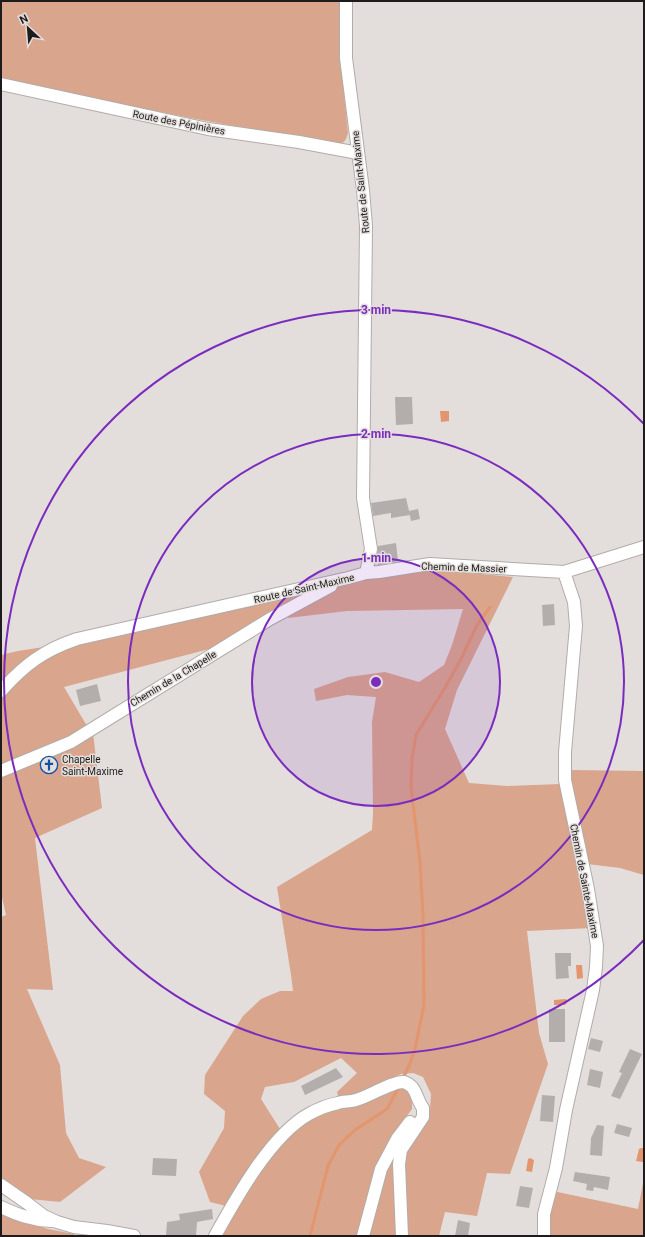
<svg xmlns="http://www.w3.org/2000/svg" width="645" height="1237" viewBox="0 0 645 1237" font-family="Roboto,sans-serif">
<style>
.green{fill:#d9a58c}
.water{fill:#e3956e}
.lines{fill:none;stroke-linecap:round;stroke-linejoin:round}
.stream{stroke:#e3956e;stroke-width:3}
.building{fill:#b3aeac}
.minor-casing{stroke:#b1aca9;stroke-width:14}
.minor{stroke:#fff;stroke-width:12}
.ring{fill:none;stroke:#7b2cbf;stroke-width:2}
.labels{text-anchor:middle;stroke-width:3;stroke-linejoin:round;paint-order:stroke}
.street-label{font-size:10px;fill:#1d1b1b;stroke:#e3dedb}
.poi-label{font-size:10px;fill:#1d1b1b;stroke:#e3dedb;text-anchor:start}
.centre{fill:#7b2cbf;stroke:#e3dedb;stroke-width:2}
.ring-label{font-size:12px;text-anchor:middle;font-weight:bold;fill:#7b2cbf;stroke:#e3dedb;stroke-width:3;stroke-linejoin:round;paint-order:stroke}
</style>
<rect width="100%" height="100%" fill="#e3dedb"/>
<path class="green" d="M1,1H341L340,54L348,133C346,140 345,143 338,144C225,126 113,103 1,78Z
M426,569L513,577L457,690L445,729L469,783L507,786L560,784L592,928L527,931L539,1033L548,1064L510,1174L487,1173L477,1216L445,1212L439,1236H408L403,1157L409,1145L430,1111L431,1094L423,1077L413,1073L401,1074L361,1093L339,1099L337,1092L357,1073L341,1058L294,1082L265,1087L261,1099L280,1129L257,1156L226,1206L210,1202L199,1172L224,1128L225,1111L204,1094L205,1075L243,1016L261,999L280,991H293L291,975L277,887L372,830L373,813L372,722L376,697L347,695L316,701L314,689L348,677L385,672L419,682L444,665L452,645L463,609L347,611L288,618L289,613L338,587L360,579Z
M324,586L213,648L64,687L87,726L69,738L1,767V699L19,676L58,649Z
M44,647L7,680L1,687V655L18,651Z
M93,733L102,808L35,838L53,990L27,989L60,1065L66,1133L79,1158L106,1167L60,1202L30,1199L1,1177V917L6,915L1,893V775Z
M571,770L644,771V875L620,868L587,864L571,785Z
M395,1087L403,1088L409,1093L412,1102V1109L393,1135L358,1236H221L262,1166L281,1142L313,1116Z
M394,1152L400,1236H367L387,1166Z
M644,1178V1236H548L549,1214L553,1191L638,1209Z
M1,1212L48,1229L74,1234V1236H1Z"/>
<path class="water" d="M440,411H449V421L441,422Z
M576,965H582L583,978L577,979Z
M566,999L567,1003L565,1005H554V1000Z
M641,1148H643L644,1155L643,1162L636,1161L639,1149Z
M530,1158L534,1160L532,1172L526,1171L528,1159Z"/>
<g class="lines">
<path class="stream" d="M403,1078L409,1066L415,1049L424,1005L423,915L420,862L411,787L412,759L416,735L446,686L460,661L477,625L490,607
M310,1236L328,1166L339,1145L355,1130L387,1109L400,1085"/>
</g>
<path class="building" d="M395,397H412L413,424L396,425Z
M406,498L410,515L391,518V513L373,516L371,503Z
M418,509L420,519L411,521L409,511Z
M396,543L398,561L378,565L377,557L378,546Z
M554,604L555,625L543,626L542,605Z
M97,684L101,701L80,706L76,690Z
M51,759L59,761L56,768L45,773L40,764Z
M555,953H571V966H568L569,978L556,979Z
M549,1009H565V1042H549Z
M591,1038L603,1041L600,1052L588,1049Z
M630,1049L642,1054L620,1099L611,1096L622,1073L619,1072Z
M336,1068L343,1077L305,1095L301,1086Z
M590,1069L603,1072L600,1088L587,1085Z
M542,1095L555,1096L553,1122L540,1121Z
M617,1124L632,1128L629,1137L614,1133Z
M597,1125L604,1126L602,1156L590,1155L591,1138Z
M153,1158L177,1159L176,1176L152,1175Z
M575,1172L610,1177L608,1190L594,1187L593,1191L586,1190L587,1184L573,1181Z
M520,1186L533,1188L529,1208L516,1206Z
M212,1209L213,1219L197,1222L196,1236H166L167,1222L180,1220L179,1214Z
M458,1220L470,1223L468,1236H455Z"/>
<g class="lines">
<defs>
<path id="minor" d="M1,84L208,129L299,142L358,153
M366,573L379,572L430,564L564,572L644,547
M1,691C24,665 44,650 77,639L348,578L366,573L371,549L363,498L366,226L363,190L346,58V1
M1,771L71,742L270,619L331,586
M1,1185L27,1203L44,1216L57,1222L74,1227L107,1231L134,1236
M1,1207C18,1215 32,1220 51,1221
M215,1236C236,1198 271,1135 309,1114C318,1109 328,1105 338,1103C343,1101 350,1102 356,1100C368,1097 393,1081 404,1082C407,1083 410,1085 412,1087C417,1093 418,1102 423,1108V1117L401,1150L399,1164L402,1236
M363,1236L381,1169L397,1139L410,1122
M544,1236V1214L556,1168L566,1110L593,990L596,967L597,946L588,889L565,780V752L576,626L574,602L564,572"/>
</defs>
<use href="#minor" class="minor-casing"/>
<use href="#minor" class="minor"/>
</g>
<circle cx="376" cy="682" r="124" fill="#7b2cbf" fill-opacity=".12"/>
<g class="ring">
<circle cx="376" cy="682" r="124"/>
<circle cx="376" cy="682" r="248"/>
<path d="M644 940A372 372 0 1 1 644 424"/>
</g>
<defs>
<symbol id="church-ring" viewBox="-11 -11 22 22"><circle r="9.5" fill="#e3dedb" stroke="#1253a4" stroke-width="1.5"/><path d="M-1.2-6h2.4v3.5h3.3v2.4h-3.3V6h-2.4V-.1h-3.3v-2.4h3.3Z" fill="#1253a4"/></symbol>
</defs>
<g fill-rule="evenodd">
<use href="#church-ring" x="39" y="755" width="20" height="20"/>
</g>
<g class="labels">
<g class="street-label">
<text transform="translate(179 122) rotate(11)" y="4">Route des Pépinières</text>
<text transform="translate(360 182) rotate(-96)" y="4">Route de Saint-Maxime</text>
<text transform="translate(464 567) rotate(2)" y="4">Chemin de Massier</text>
<text transform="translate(304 588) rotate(-13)" y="4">Route de Saint-Maxime</text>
<text transform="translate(173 678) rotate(-31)" y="4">Chemin de la Chapelle</text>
<text transform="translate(585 881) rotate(79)" y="4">Chemin de Sainte-Maxime</text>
</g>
<g class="poi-label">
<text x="62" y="763">Chapelle<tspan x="62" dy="12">Saint-Maxime</tspan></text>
</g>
</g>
<circle cx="376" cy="682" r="6" class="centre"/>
<g class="ring-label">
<text x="376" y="314">3 min</text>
<text x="376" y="438">2 min</text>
<text x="376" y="562">1 min</text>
</g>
<rect width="645" height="1237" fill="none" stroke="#1d1b1b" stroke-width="4"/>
<g transform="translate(28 28) rotate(334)" stroke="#e3dedb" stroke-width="3" paint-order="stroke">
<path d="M0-3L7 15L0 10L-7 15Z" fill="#1d1b1b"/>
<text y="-6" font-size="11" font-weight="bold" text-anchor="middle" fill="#1d1b1b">N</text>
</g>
</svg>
